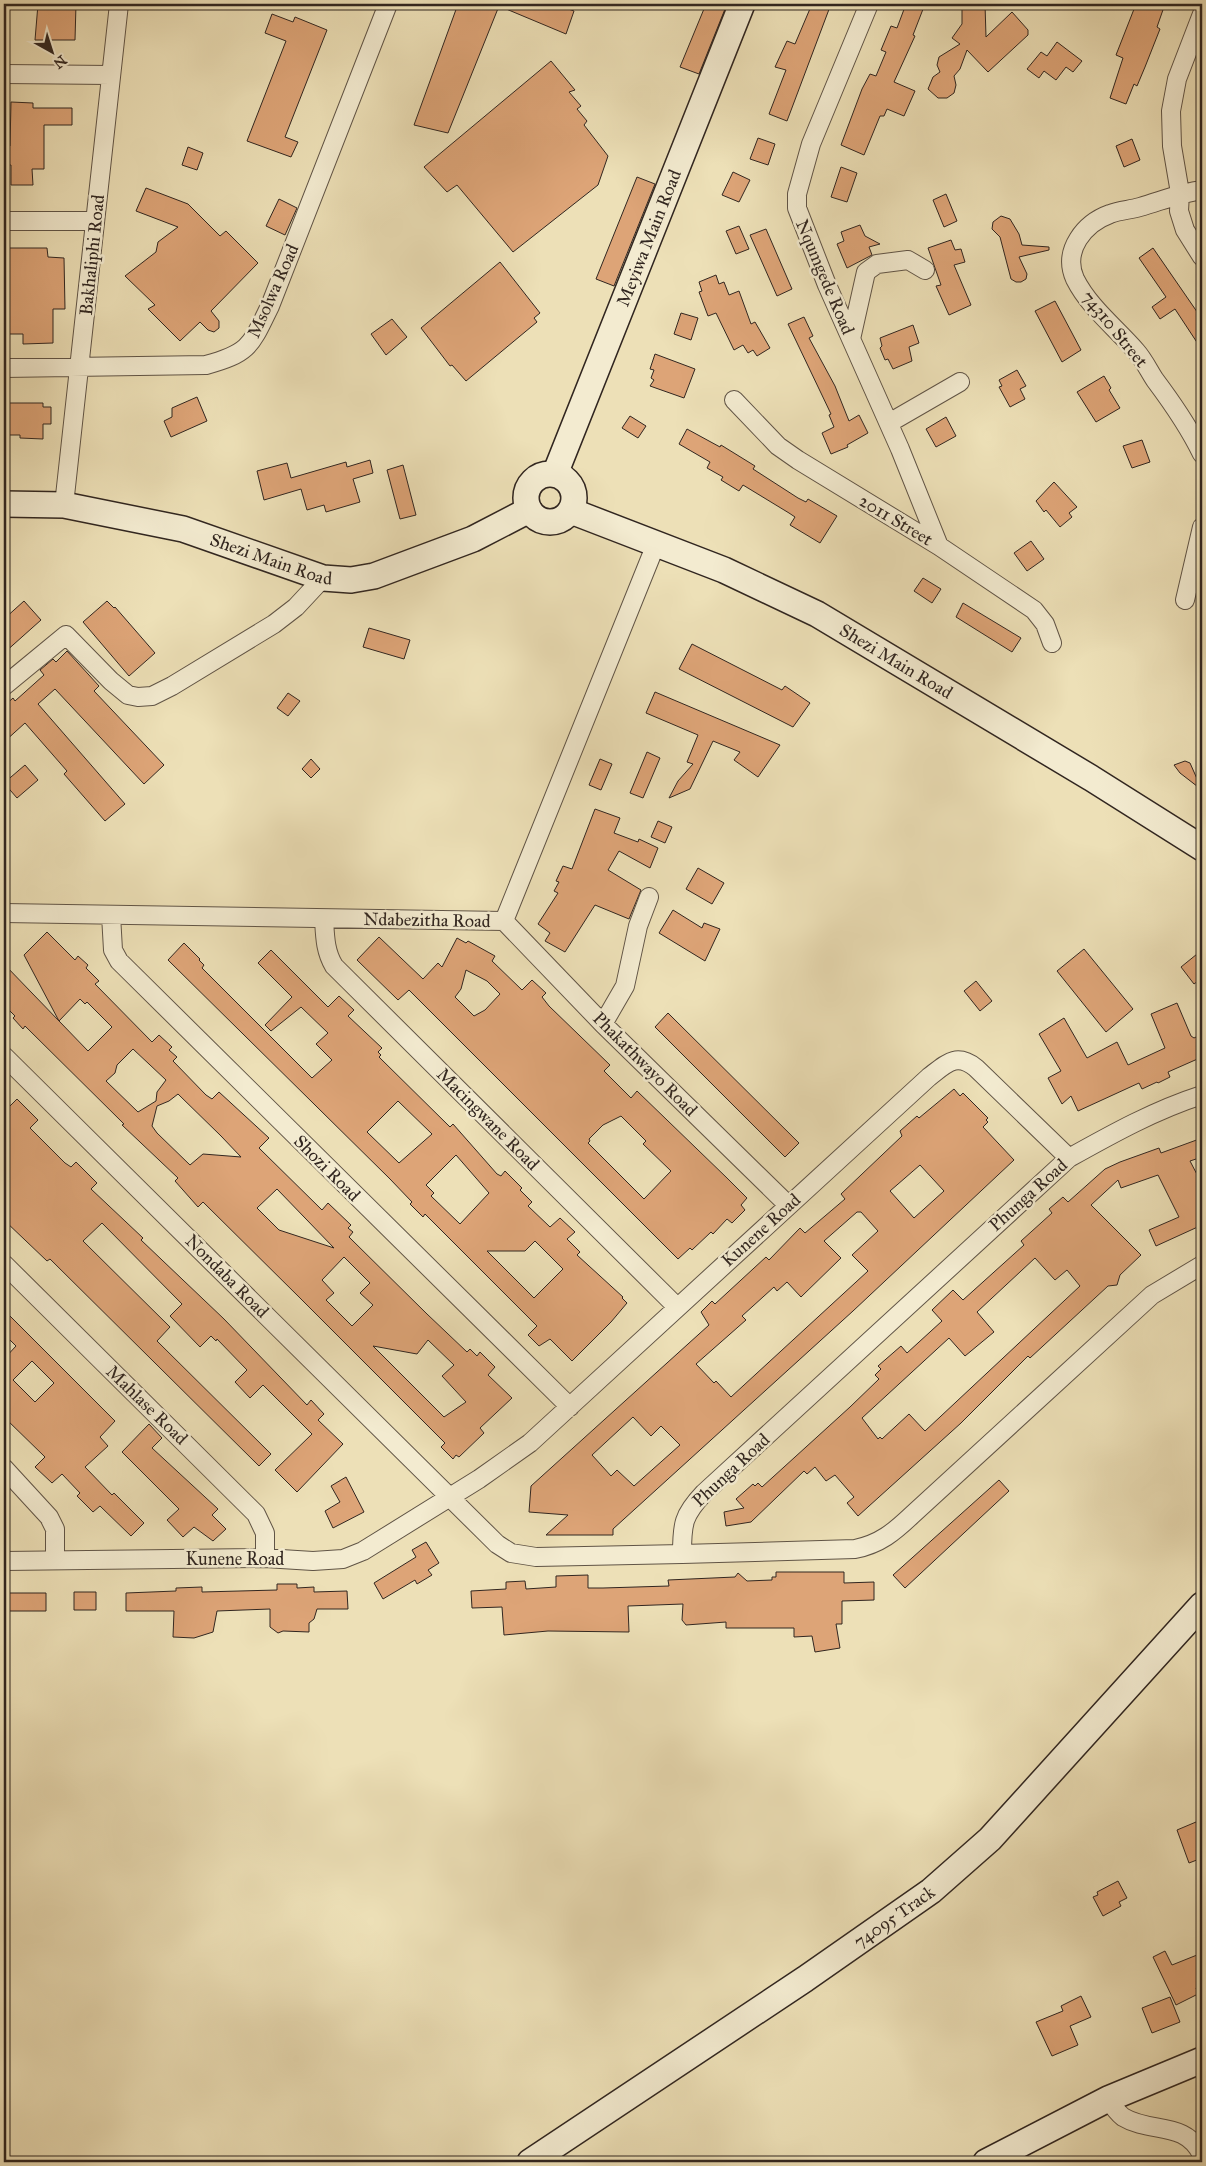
<svg xmlns="http://www.w3.org/2000/svg" width="1206" height="2166" viewBox="0 0 1206 2166" font-family="'IM FELL Great Primer',serif">
<style>
.building{fill:#dda477;stroke:#312620;fill-rule:evenodd}
.lines{fill:none;stroke-linecap:round;stroke-linejoin:round}
.street-casing{stroke:#605446;stroke-width:20}
.secondary-casing{stroke:#312620;stroke-width:28}
.street{stroke:#f3ebd0;stroke-width:18}
.secondary{stroke:#f3ebd0;stroke-width:25}
.labels{text-anchor:middle;stroke-width:5;stroke-linejoin:round;paint-order:stroke}
.street-label{font-size:18px;fill:#312620;stroke:#f3ebd0}
</style>
<rect width="100%" height="100%" fill="#ede0b7"/>
<filter id="stains"><feTurbulence type="fractalNoise" baseFrequency=".004" numOctaves="4"/><feColorMatrix values="0 0 0 0 .2 0 0 0 0 .09 0 0 0 0 .02 0 0 0 .5 -.17"/></filter>
<radialGradient id="worn" r=".72"><stop offset=".6" stop-color="#630" stop-opacity="0"/><stop offset="1" stop-color="#630" stop-opacity=".3"/></radialGradient>
<path class="building" d="M38,4H76L75,40H35Z
M458,4H554L574,11L566,34L499,6L448,133L414,125Z
M706,4H727L699,74L680,67Z
M812,4H831L787,121L769,114L786,70L775,67L787,41L795,44Z
M906,4H925L913,35L915,36L894,82L915,91L904,116L887,109L884,116H880L864,155L841,145L862,89L870,74L876,76L886,52L881,50L891,26L897,28Z
M962,4H985L986,37L1012,12L1028,30V35L988,72L967,50L960,69L954,76L956,85L954,93L947,98H938L928,89L933,77L940,72L937,65L939,57L960,44L952,38L962,24Z
M1136,4H1165L1157,27L1160,29L1145,67L1137,86L1134,84L1126,104L1110,98L1123,58L1116,55Z
M272,14L293,22L295,17L327,30L285,137L298,142L291,157L247,141L286,41L265,33Z
M1057,42L1082,61L1073,72L1066,67L1056,80L1044,71L1039,78L1027,69L1041,52L1047,56Z
M551,61L575,90L569,92L581,106L577,109L587,121L584,125L608,156L598,185L513,252L457,185L447,192L424,167Z
M11,102L33,103V108H72V125H44V169H32L33,185H11V165H6V146H10Z
M758,138L775,144L768,165L750,159Z
M1132,139L1140,160L1124,167L1116,146Z
M188,147L203,153L197,170L182,165Z
M841,167L857,173L847,202L831,197Z
M733,172L750,180L739,202L722,195Z
M637,177L655,184L614,286L596,279Z
M146,188L188,204L220,236L226,231L258,263L211,311L219,321V328L214,332L208,330L200,322L180,341L148,309L155,305L125,276L156,252L158,242L178,227L136,211Z
M946,194L957,221L944,227L933,200Z
M279,199L297,208L285,235L266,226Z
M1001,216L1010,219L1019,234L1022,245L1049,247V250L1019,257L1027,274L1026,279L1021,282H1016L1011,279L1000,237L992,229L993,222Z
M860,225L865,236L880,244L869,247L872,255L847,268L837,244L844,241L841,232Z
M739,226L749,249L736,254L726,231Z
M766,229L792,289L777,296L750,235Z
M951,240L955,250L961,249L965,262L954,265L971,305L949,315L936,286L941,285L928,248Z
M4,248H47L48,257L64,258L65,309H53V343L23,344V334H4Z
M1153,248L1202,319V350L1175,309L1160,319L1152,307L1166,297L1139,258Z
M500,262L540,313L534,318L537,322L466,381L452,365L450,366L421,328Z
M716,275L719,284L724,282L729,295L739,291L751,324L755,322L770,348L757,356L753,350L748,353L743,345L734,350L716,313L708,316L699,292L702,291L699,282Z
M1055,301L1081,350L1062,362L1035,311Z
M681,313L698,318L691,340L674,334Z
M804,317L813,336L809,338L835,386L849,421L859,415L868,433L847,445L848,447L831,454L822,433L834,427L829,415L831,414L788,324Z
M392,319L407,337L386,355L371,334Z
M913,325L919,343L909,347L912,361L893,369L888,359L885,360L880,348L882,346L880,338Z
M655,354L695,369L684,398L650,386L654,380L651,378L654,370L650,369Z
M1017,370L1026,386L1020,389L1025,399L1010,407L999,387L1002,386L999,380Z
M1104,376L1111,388L1109,390L1120,408L1096,422L1077,392Z
M197,397L207,421L171,437L164,421L172,417V408Z
M4,403H43V407H51V424H43V439L20,438V435H4Z
M630,416L646,426L638,438L622,428Z
M946,417L956,436L936,447L926,429Z
M687,429L720,447L721,445L755,466L753,469L798,498L806,502L808,499L837,516L820,543L790,525L795,517L789,513L743,485L739,491L721,480L723,477L707,468L710,462L679,444Z
M1142,440L1150,462L1132,468L1123,446Z
M370,460L373,473L353,479L360,502L326,512L324,505L307,510L301,489L264,500L257,471L287,463L291,478L346,462L347,467Z
M403,465L416,515L400,519L387,470Z
M1054,482L1077,507L1069,513L1072,517L1060,527L1046,510L1044,512L1036,501Z
M1031,541L1044,559L1027,571L1014,553Z
M923,578L941,589L932,603L914,591Z
M24,601L41,620L4,653V619Z
M107,601L114,608L115,607L155,653L129,676L83,622Z
M963,603L1021,638L1012,652L956,617Z
M369,628L410,640L404,659L363,647Z
M692,644L782,690L785,686L810,703L793,727L679,669Z
M67,651L99,686L94,691L164,765L144,784L55,689L38,704L125,804L105,821L64,774L67,771L25,723L4,742V706L13,698L15,701L44,675L40,670L53,659L56,662Z
M655,692L780,745L758,777L734,760L740,752L713,741L690,789L669,798L678,781L693,764L687,762L698,735L646,713Z
M288,693L300,701L288,716L277,708Z
M647,752L660,758L643,798L630,793Z
M311,759L320,769L311,778L302,769Z
M600,759L612,764L601,790L589,785Z
M1185,761L1190,763L1202,790L1180,773L1174,765Z
M25,765L38,780L17,798L4,783Z
M595,809L620,818L614,833L638,842L639,839L658,848L650,868L619,851L608,870L641,890L629,919L595,905L565,952L545,941L550,933L538,924L558,893L554,891L559,882L556,881L563,866L572,869Z
M658,821L672,827L665,843L651,837Z
M698,868L724,883L712,904L686,889Z
M673,910L702,928L704,923L720,929L705,961L659,933Z
M47,932L75,960L78,956L88,965L86,968L99,981L95,984L152,1042L159,1035L172,1047L169,1050L177,1057L173,1061L206,1095L212,1099L219,1092L269,1138L259,1148L322,1210L328,1203L351,1225L348,1228L353,1232L349,1237L427,1314L467,1352L470,1349L477,1356L480,1352L495,1367L488,1375L512,1398L480,1428L484,1433L459,1457L456,1455L453,1459L441,1447L445,1443L300,1298L203,1202L198,1207L175,1181L178,1178L122,1125L124,1124L25,1026L23,1029L13,1018L15,1016L4,1005V964L88,1051L112,1027L87,1002L85,1004L80,999L59,1021L24,955ZM133,1049L166,1080L157,1092L156,1101L138,1112L106,1081L115,1073L117,1065ZM178,1094L221,1136L241,1157L203,1154L190,1165L157,1133L152,1126L157,1106L169,1101ZM277,1189L334,1248L279,1230L257,1208ZM344,1257L370,1283L360,1293L373,1305L352,1326L326,1300L334,1293L322,1280ZM428,1340L454,1365L442,1376L466,1402L444,1417L373,1346L417,1354Z
M379,937L423,979L438,963L442,967L457,938L466,943L468,941L495,956L492,961L522,990L532,980L546,993L542,997L549,1006L610,1065L604,1071L631,1098L637,1091L727,1178L747,1198L741,1205L745,1210L732,1223L727,1219L713,1234L711,1232L692,1250L690,1248L678,1259L409,990L398,1000L357,960ZM466,970L487,981L500,994L485,1010L474,1016L455,997L461,989ZM621,1116L646,1141L643,1144L671,1171L644,1199L588,1143L590,1141L589,1139L603,1125Z
M184,943L200,959L199,960L204,965L202,968L312,1078L332,1060L316,1044L328,1033L301,1007L271,1031L265,1025L292,997L258,963L271,950L328,1007L339,996L354,1010L348,1016L382,1048L378,1052L381,1055L379,1057L450,1127L453,1124L497,1174L501,1176L505,1171L522,1188L520,1190L532,1202L528,1206L550,1227L560,1218L575,1232L567,1239L580,1252L577,1255L623,1297L622,1298L627,1303L611,1322L572,1361L550,1339L539,1346L528,1335L537,1326L425,1214L423,1217L410,1204L412,1202L390,1179L168,960ZM398,1101L432,1134L399,1163L367,1132ZM456,1155L489,1193L460,1224L431,1196L434,1193L426,1185ZM535,1241L563,1269L534,1298L487,1251H525Z
M1084,949L1133,1009L1106,1032L1057,971Z
M1202,950V978L1194,984L1181,967Z
M976,981L992,1001L980,1011L964,991Z
M1177,1003L1191,1036L1194,1038L1202,1034V1057L1168,1072L1170,1077L1158,1083L1157,1082L1142,1089L1139,1083L1078,1111L1071,1096L1062,1104L1048,1078L1061,1071L1039,1034L1064,1018L1087,1058L1117,1042L1128,1065L1165,1048L1151,1014Z
M668,1013L799,1143L785,1157L655,1027Z
M954,1089L960,1096L963,1093L988,1118L986,1120L988,1122L983,1127L1014,1160L853,1311L613,1529V1535H546L568,1515L529,1512L531,1486L709,1325L701,1312L712,1301L715,1304L766,1257L769,1260L800,1228L805,1233L845,1199L841,1194L902,1136L900,1131L917,1116L919,1118ZM920,1165L944,1191L914,1218L890,1191ZM857,1212H861L878,1231L852,1255L868,1271L731,1397L716,1381L714,1383L696,1364L746,1320L742,1316L774,1287L777,1291L787,1282L801,1297L841,1258L824,1241ZM633,1417L651,1436L661,1426L680,1445L634,1486L617,1470L611,1476L592,1455Z
M17,1099L38,1120L30,1128L65,1163L71,1167L76,1162L97,1183L91,1189L143,1238L141,1240L224,1319L307,1405L311,1400L324,1414L318,1420L343,1444L297,1492L275,1470L312,1434L263,1385L250,1398L235,1382L247,1370L217,1339L216,1341L211,1336L200,1347L170,1316L182,1304L102,1223L83,1241L170,1327L157,1341L271,1454L259,1466L50,1259L47,1261L4,1220V1112Z
M1202,1138V1157L1190,1161L1202,1184V1225L1156,1246L1149,1230L1179,1217L1158,1175L1121,1188L1118,1180L1091,1205L1141,1255L1120,1275L1117,1285L1108,1286L1030,1358L1028,1356L961,1423L858,1516L847,1503L854,1497L835,1475L826,1481L815,1467L807,1474L804,1471L751,1522L726,1526L724,1512L744,1508L736,1499L753,1484L755,1486L758,1483L762,1487L850,1407L879,1379L875,1375L881,1369L878,1366L901,1346L907,1353L942,1321L932,1310L953,1290L963,1300L1024,1245L1021,1241L1052,1213L1049,1209L1063,1197L1068,1202L1105,1169L1120,1162L1159,1148L1161,1153ZM1035,1258L1055,1280L1067,1270L1080,1286L925,1431L909,1414L882,1439L880,1437L878,1439L862,1418L949,1338L965,1356L994,1332L977,1312Z
M4,1310L115,1421L100,1437L108,1446L85,1467L112,1495L114,1493L144,1523L131,1536L100,1506L93,1512L77,1496L80,1493L62,1474L52,1483L35,1467L45,1457L4,1417V1359L16,1346L4,1334ZM32,1361L54,1383L35,1402L13,1380Z
M149,1424L162,1438L152,1448L218,1509L212,1515L226,1529L213,1541L194,1527L183,1537L167,1520L179,1509L122,1452Z
M346,1477L364,1512L333,1528L325,1511L340,1502L331,1486Z
M999,1480L1009,1491L905,1588L893,1575Z
M426,1542L439,1563L428,1570L432,1575L417,1584L415,1580L383,1599L374,1583L416,1557L412,1550Z
M776,1572H844V1583L874,1582V1600L842,1601V1624H836L840,1648L815,1652L812,1636L794,1637V1628H726V1622L686,1625L682,1620L683,1604L628,1606L629,1632L548,1631L504,1635L502,1607L472,1608L471,1591L506,1589V1582L525,1581L526,1589L556,1587V1576L588,1575V1588H603L669,1586L668,1580L735,1577L738,1573L747,1581L772,1580V1577H776Z
M277,1584H297V1588L314,1587V1592L347,1591L348,1609H317L314,1619L309,1623V1632L283,1631L278,1633L270,1627V1609L217,1611L213,1632L194,1638L173,1637L174,1611H126V1593L176,1591V1588L202,1587V1592L277,1590Z
M74,1592H96V1610H74Z
M4,1593H46V1611H4Z
M1196,1822L1202,1838V1858L1189,1863L1177,1830Z
M1118,1881L1127,1898L1119,1902L1121,1906L1103,1916L1093,1897L1098,1895L1097,1892Z
M1165,1951L1172,1965L1197,1955L1202,1965V1985L1196,1988L1198,1994L1176,2005L1153,1957Z
M1081,1996L1091,2017L1070,2026L1078,2045L1052,2056L1036,2022L1063,2011L1061,2006Z
M1170,1997L1180,2022L1152,2033L1142,2008Z"/>
<g class="lines">
<defs>
<path id="street" d="M869,4L811,144L797,194V208L827,285L900,449L939,546
M1202,14L1177,79L1171,111L1172,146L1180,193L1179,211L1185,230L1202,257
M4,74L111,75
M1202,190C1180,193 1161,201 1140,207C1130,210 1120,210 1110,214C1085,223 1062,250 1075,279C1089,307 1116,328 1136,351C1144,360 1149,371 1155,380C1173,404 1189,427 1202,454
M4,221H95
M851,339L866,272L877,264L908,260L925,270
M4,368L206,365C250,353 251,345 270,306L388,4
M734,400L778,446L798,460L939,546L1034,610L1045,624L1052,643
M889,423L960,382
M64,505L119,4
M1185,600L1202,527
M4,686L66,635L111,681L128,695L138,697L152,696L172,686L274,624L296,607L323,578
M4,913L504,921L656,544
M111,915L113,950L119,961L570,1407
M324,919C325,936 325,951 334,966L677,1307
M504,921L603,1024L788,1205
M603,1024L625,986L638,926L649,897
M4,1056L497,1544L511,1553L536,1557L682,1554
M1202,1095C1155,1110 1112,1134 1069,1158L704,1493C683,1515 682,1524 682,1554L855,1549C880,1544 894,1532 912,1515L1152,1295L1202,1265
M4,1264L256,1514L265,1533V1558
M4,1468L49,1517L55,1529V1560
M4,1561L265,1558L313,1561L343,1559L363,1551L479,1479L530,1443L929,1077C946,1064 956,1052 976,1068L1069,1158
M1108,2099C1112,2105 1118,2113 1123,2117C1151,2134 1185,2120 1202,2155"/>
<g id="secondary">
<circle cx="550" cy="498" r="24"/>
<path id="s1" d="M555,474L742,4"/>
<path id="s2" d="M4,504L64,505L183,529L323,578L351,580L374,576L473,539L529,510"/>
<path id="s3" d="M571,511L724,570L817,614L1091,778L1202,848"/>
<path id="s4" d="M530,2162L805,1979L931,1891L990,1839L1202,1605"/>
<path d="M986,2162L1108,2099L1202,2060"/>
</g>
</defs>
<use href="#street" class="street-casing"/>
<use href="#secondary" class="secondary-casing"/>
<use href="#street" class="street"/>
<use href="#secondary" class="secondary"/>
</g>
<g class="labels">
<g class="street-label">
<text dy="6" stroke="none"><textPath href="#s1" startOffset="254">Meyiwa Main Road</textPath></text>
<text transform="translate(92 255) rotate(-84)" y="6">Bakhaliphi Road</text>
<text transform="translate(825 277) rotate(67)" y="6">Nqumgede Road</text>
<text transform="translate(273 291) rotate(-66)" y="6">Msolwa Road</text>
<text transform="translate(1115 329) rotate(51)" y="6">74310 Street</text>
<text transform="translate(896 520) rotate(31)" y="6">2011 Street</text>
<text dy="6" stroke="none"><textPath href="#s2" startOffset="275">Shezi Main Road</textPath></text>
<text dy="6" stroke="none"><textPath href="#s3" startOffset="359">Shezi Main Road</textPath></text>
<text transform="translate(427 920) rotate(1)" y="6">Ndabezitha Road</text>
<text transform="translate(645 1064) rotate(45)" y="6">Phakathwayo Road</text>
<text transform="translate(488 1119) rotate(45)" y="6">Macingwane Road</text>
<text transform="translate(327 1168) rotate(45)" y="6">Shozi Road</text>
<text transform="translate(1028 1195) rotate(-42)" y="6">Phunga Road</text>
<text transform="translate(761 1230) rotate(-42)" y="6">Kunene Road</text>
<text transform="translate(227 1276) rotate(45)" y="6">Nondaba Road</text>
<text transform="translate(147 1405) rotate(44)" y="6">Mahlase Road</text>
<text transform="translate(731 1470) rotate(-43)" y="6">Phunga Road</text>
<text x="235" y="1565">Kunene Road</text>
<text dy="6" stroke="none"><textPath href="#s4" startOffset="439">74095 Track</textPath></text>
</g>
</g>
<rect width="1206" height="2166" fill="none" stroke="#ede0b7" stroke-width="20"/>
<rect x="5" y="5" width="1196" height="2156" fill="none" stroke="#312620" stroke-width="2.5"/>
<rect x="10" y="10" width="1186" height="2146" fill="none" stroke="#312620"/>
<g transform="translate(52 52) rotate(141)" stroke="#f3ebd0" stroke-width="4" paint-order="stroke">
<path d="M0-4L9 19L0 12L-9 19Z" fill="#312620"/>
<text y="-8" font-size="14" font-weight="bold" text-anchor="middle" fill="#312620">N</text>
</g>
<rect width="100%" height="100%" filter="url(#stains)"/>
<rect width="100%" height="100%" fill="url(#worn)"/>
</svg>
